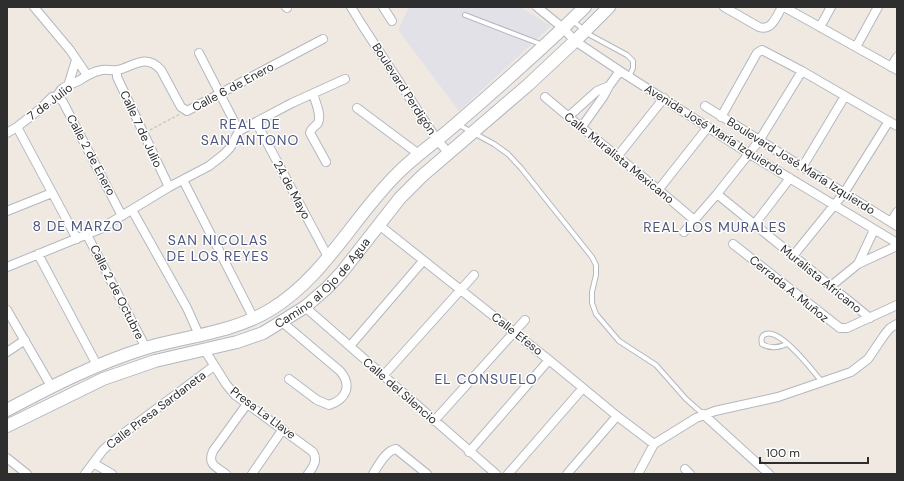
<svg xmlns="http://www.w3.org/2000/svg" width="904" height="481" viewBox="0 0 904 481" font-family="'DM Sans',sans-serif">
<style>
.industrial{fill:#e3e1e8}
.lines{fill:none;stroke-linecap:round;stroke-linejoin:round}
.lane-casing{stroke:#b4b7c1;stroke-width:6}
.street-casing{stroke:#b4b7c1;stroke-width:10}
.secondary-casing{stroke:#b4b7c1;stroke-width:14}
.path{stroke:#c9c9c9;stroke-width:1.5;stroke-dasharray:3 2;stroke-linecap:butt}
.lane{stroke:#fff;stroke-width:4}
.street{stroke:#fff;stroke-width:8}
.secondary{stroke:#fff;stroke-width:12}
.labels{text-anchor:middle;stroke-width:3;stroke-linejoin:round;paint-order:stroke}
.street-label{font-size:12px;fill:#2e2e2e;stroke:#fff}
.quarter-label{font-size:14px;letter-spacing:1px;fill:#4d5680;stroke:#fff}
</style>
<rect width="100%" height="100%" fill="#efe9e1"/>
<path class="industrial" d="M409,7H520L551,26L459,111L398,30Z"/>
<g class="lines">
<defs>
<path id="lane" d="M465,15L543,45
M572,20L590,35L627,55L633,61V68L629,77
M459,125L494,144L508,154L521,168L592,257L596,265V275L592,292V303L596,314L619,341L656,365L686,399L703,414
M787,344C778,348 770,349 762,344C761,340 761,335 766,334C781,329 813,371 822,382"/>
<path id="street" d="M34,7L70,50L87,75
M286,7L287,8
M351,7L362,25L437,140L448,152
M383,7L392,21
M537,7L563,28L575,41L620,71L748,153L897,243
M724,7L759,27C772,31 776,17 782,7
M784,7L897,70
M820,27L831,7
M856,47L878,7
M199,53L239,131
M891,67L897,57
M117,70V77L169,187
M68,86L76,60
M313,94C315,101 322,115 318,123C315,127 311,128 310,133L326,162
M57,96L63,102L122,216
M545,97C594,139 645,177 694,220
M705,106L897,226
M357,108L420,155
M568,117L597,91L609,86
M721,117L757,53L762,50L802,71L897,126
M256,122L328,257
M17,127L77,239
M581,128L603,97L609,86L620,71
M7,133L17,127L40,109L52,97L57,96C59,93 60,90 63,88C68,85 75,83 80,80C88,75 92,72 102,70C107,69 113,71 118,70C134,66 146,53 161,70L181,107L187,111L323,39
M617,157L664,98
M803,166L845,96
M183,180L254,319
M659,189L708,127
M717,194L870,318
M132,210L187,308L199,335
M7,211L52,193
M891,222L897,212
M379,225L549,360L617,416L654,444
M754,225L790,178
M684,232L717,194L759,141L802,71
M87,235L146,348
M733,244L840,328H847L897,305
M38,254L97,365
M793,256L844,193L889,121
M858,264L897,246
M7,267L100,229L169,187L209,166L223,155L230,148L239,131L292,103L345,79
M831,286L858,264L874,230
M305,307L496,474
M7,310L51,386
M282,322L340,371C352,385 347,399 329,405L317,400L289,379
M350,346L423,261
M204,349L226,384L235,395L313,452C318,461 313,467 308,474
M7,352L25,340
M383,376L474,275
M703,414L769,474
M434,421L525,320
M469,452L549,360
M7,458L27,474
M93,463L112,474
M685,469L690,474
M85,474L103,450L112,442L214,366
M226,474C216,467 207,464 213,451L247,404
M252,474L283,429
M373,474C378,466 386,450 396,449L427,474
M508,474L583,388
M567,474L617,416
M638,474L654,444L696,418L715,411L778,397L851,372L868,359L885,334L890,328L897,324"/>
<g id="secondary">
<path d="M7,410C52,386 97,363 146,348C187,336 232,333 270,310C325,277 353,217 398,173C416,155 437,141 456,124C500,86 544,47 585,7"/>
<path id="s1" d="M7,426L103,379L155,361L237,342L263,333L305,307L327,288L342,272L400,198L422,176L528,85L575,41L609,7"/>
</g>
</defs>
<use href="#lane" class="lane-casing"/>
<use href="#street" class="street-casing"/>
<use href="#secondary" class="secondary-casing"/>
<path class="path" d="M150,130L180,114"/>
<use href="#lane" class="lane"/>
<use href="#street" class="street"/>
<use href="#secondary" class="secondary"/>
</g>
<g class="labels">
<g class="street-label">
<text transform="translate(233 87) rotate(-28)" y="4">Calle 6 de Enero</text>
<text transform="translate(404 89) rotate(57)" y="4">Boulevard Perdigón</text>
<text transform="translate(50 102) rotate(-37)" y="4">7 de Julio</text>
<text transform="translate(141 129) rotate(65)" y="4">Calle 7 de Julio</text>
<text transform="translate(714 130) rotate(32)" y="4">Avenida José María Izquierdo</text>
<text transform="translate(91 155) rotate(62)" y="4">Calle 2 de Enero</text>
<text transform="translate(619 158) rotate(39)" y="4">Calle Muralista Mexicano</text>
<text transform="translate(801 166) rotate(32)" y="4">Boulevard José María Izquierdo</text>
<text transform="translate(292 190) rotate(62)" y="4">24 de Mayo</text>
<text transform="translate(821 279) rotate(39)" y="4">Muralista Africano</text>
<text dy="4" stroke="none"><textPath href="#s1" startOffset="352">Camino al Ojo de Agua</textPath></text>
<text transform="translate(789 289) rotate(39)" y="4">Cerrada A. Muñoz</text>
<text transform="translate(117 292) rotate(63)" y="4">Calle 2 de Octubre</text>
<text transform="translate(517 334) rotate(38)" y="4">Calle Efeso</text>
<text transform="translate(400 391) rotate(41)" y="4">Calle del Silencio</text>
<text transform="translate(156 410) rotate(-37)" y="4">Calle Presa Sardaneta</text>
<text transform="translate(263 413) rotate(37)" y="4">Presa La Llave</text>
</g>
<g class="quarter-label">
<text x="250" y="129">REAL DE<tspan x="250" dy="16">SAN ANTONO</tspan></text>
<text x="78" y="231">8 DE MARZO</text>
<text x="715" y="232">REAL LOS MURALES</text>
<text x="218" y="245">SAN NICOLAS<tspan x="218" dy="16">DE LOS REYES</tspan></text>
<text x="486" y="384">EL CONSUELO</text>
</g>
</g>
<rect width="904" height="481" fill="none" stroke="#2e2e2e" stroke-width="16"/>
<path d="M760 457v6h108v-6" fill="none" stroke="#2e2e2e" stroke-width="2"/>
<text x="766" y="457" font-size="12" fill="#2e2e2e" stroke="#ffffff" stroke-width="3" paint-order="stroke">100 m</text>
</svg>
